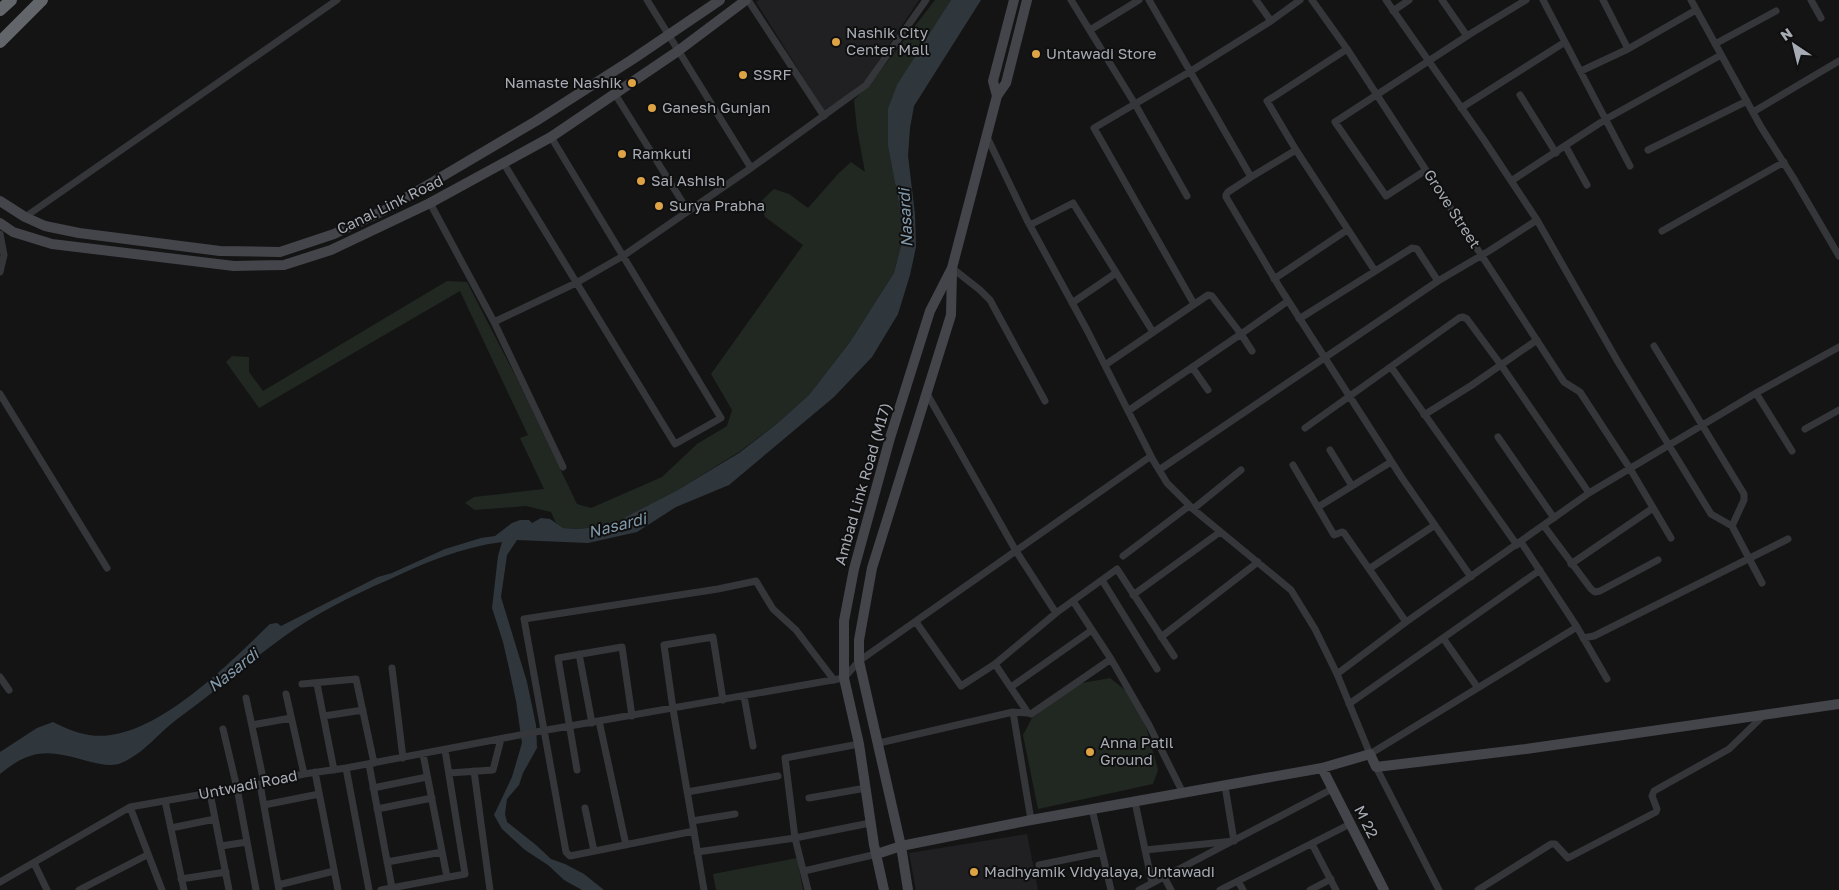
<svg xmlns="http://www.w3.org/2000/svg" width="1839" height="890" viewBox="0 0 1839 890" font-family="'Golos Text',sans-serif">
<style>
.built{fill:#202022}
.green{fill:#212821}
.water{fill:#2f373d}
.lines{fill:none;stroke-linecap:round;stroke-linejoin:round}
.street{stroke:#35363a;stroke-width:7}
.secondary{stroke:#44454a;stroke-width:10}
.highway{stroke:#62656a;stroke-width:12}
.poi-dot{fill:#dda345;stroke:#0f0f10;stroke-width:2}
.labels{text-anchor:middle;stroke-width:4;stroke-linejoin:round;paint-order:stroke}
.poi-label{font-size:15px;fill:#a7acb4;stroke:#0f0f10;text-anchor:start}
.street-label{font-size:15px;fill:#a7acb4;stroke:#0f0f10}
.water-label{font-size:16px;font-style:italic;fill:#829aab;stroke:#0f0f10}
</style>
<rect width="100%" height="100%" fill="#141415"/>
<path class="built" d="M759,0H919L865,81L825,112L756,2Z
M1027,834L1038,890H916L909,853Z"/>
<path class="green" d="M935,0H951L931,34L888,146L900,209L903,238L894,273L850,342L809,395L779,422L739,452L676,491L610,525L579,529L563,528L556,523L551,512L526,506L475,510L465,503L474,497L544,489L520,438L528,435L460,291L259,408L226,362L232,356L249,357V372L263,391L447,281L467,282L517,379L577,504L591,508L662,477L697,444L727,426L732,410L711,374L803,245L765,217L760,202L774,189L789,194L808,208L838,174L851,162L865,172L857,129L854,100L874,79Z
M1110,678L1135,698L1147,730L1158,770L1153,784L1038,809L1023,735L1032,718L1076,684Z
M797,858L803,890H716L713,874Z"/>
<path class="water" d="M951,0H981L914,106L910,128L908,156L915,214L916,247L910,275L898,314L872,357L834,397L729,485L676,507L637,532L588,543L517,540L507,555L501,597L527,682L536,725L537,748L523,773L519,785L507,799L505,814L507,822L536,845L551,859L565,864L584,874L604,890H582L564,880L548,865L525,850L502,829L494,815L512,777L522,743L516,701L509,668L503,642L492,608L498,556L502,542C462,547 424,563 388,580C351,596 315,614 282,638C247,663 215,692 180,717C160,731 144,754 121,763C112,767 100,764 91,762C51,751 34,746 0,774V752L37,728L53,722C65,728 76,733 89,735C151,745 229,663 270,624L277,623L281,626L378,577L392,573L445,549L481,538L495,536L512,523L520,520H529L532,523L541,518L550,519L563,528L579,529L610,525L676,491L739,453L779,422L809,395L850,342L894,273L903,238L900,209L888,146V109L897,85Z"/>
<g class="lines">
<path class="street" d="M647,0L751,168
M748,0L824,116
M1071,0L1135,104L1187,196
M1149,0L1251,177L1228,192L1226,195V197L1280,288L1402,478L1471,577
M1256,0L1271,21L1300,0
M1312,0L1347,49
M1442,0L1467,36
M1543,0L1565,42
M1603,0L1628,49
M1691,0L1761,127L1794,179L1839,256
M1811,0L1821,18
M1393,11L1409,0
M1090,30L1139,0
M1715,44L1776,11
M1581,71L1628,49L1696,10
M615,94L688,211
M1520,95L1556,153
M1461,108L1565,42L1630,166
M1753,112L1839,61
M987,137L1027,220L1087,330L1153,460L1167,483L1193,509L1291,590L1315,629L1337,674L1370,754L1577,627
M1566,147L1587,185
M1296,150L1375,271
M1648,150L1747,101
M504,164L675,444L721,418L551,137
M1426,170L1386,196L1335,122L1470,34L1526,0
M1251,177L1296,150L1267,101L1347,49L1564,382L1580,392L1629,467L1671,538
M1511,181L1606,119L1721,55
M430,203L494,322L563,467
M25,217L337,0
M1537,220L1618,362L1711,514L1732,526L1762,583
M1030,225L1073,203L1153,332
M1662,231L1784,162
M0,234L4,255L0,272
M952,268L980,290L990,300L1045,401
M1274,279L1347,230
M1072,303L1116,273
M1194,304L1094,128L1191,71L1271,21
M1299,319L1412,248L1417,249L1438,281
M494,322L576,283L623,256L751,168L866,85L926,0
M1654,346L1744,494V500L1732,526
M1252,351L1241,334L1288,301
M1105,365L1208,295L1212,296L1241,334L1128,411
M1192,367L1208,390
M1391,367L1517,545
M926,392L1016,551L1056,613L1117,569L1174,656
M1756,393L1792,451
M0,394L107,568
M1424,415L1472,385L1537,340
M1305,428L1459,318L1463,317L1467,319L1501,365L1589,493
M1805,429L1839,410
M1498,437L1554,518
M1330,450L1352,486
M1293,465L1334,535L1342,532L1344,533L1406,622
M1159,470L1438,281L1489,251L1537,220L1484,140L1386,0
M1318,507L1391,462
M1193,509L1241,470
M1544,526L1591,589L1595,592L1600,591L1658,560
M1521,542L1577,627L1607,679
M1123,556L1189,506
M1571,564L1653,508
M1369,569L1435,525
M1102,580L1157,669
M1133,595L1220,532
M916,622L961,686L995,664L1028,713L1031,714L1111,659L1073,601
M1161,637L1258,562
M1443,638L1478,688
M1583,638L1594,636L1788,539
M579,654L592,723
M1111,659L1149,725L1183,793
M995,664L1056,613
M392,668L403,758
M1337,674L1406,622L1589,493L1756,393L1839,347
M0,677L9,690
M302,684L356,679L374,763
M317,684L334,770
M1011,687L1092,630
M286,694L304,774
M744,696L753,746
M246,698L264,783
M1349,704L1540,570
M1013,712L1031,820
M324,716L363,710
M599,721L626,845
M252,725L291,718
M223,729L237,788L256,890
M879,743L1013,712L1028,713
M423,754L447,877
M369,764L392,888
M1376,767L1439,890
M346,768L369,890
M577,770L558,658L622,647L632,716
M474,771L490,890
M315,772L338,890
M449,773L493,770L501,739
M260,784L279,890
M373,788L427,777
M687,792L778,776
M210,793L229,890
M809,798L866,788
M165,801L184,890
M1135,802L1152,883
M264,805L319,794
M130,807L162,890
M585,808L594,851
M377,809L432,798
M1092,809L1111,890
M692,821L735,814
M171,828L215,819
M694,831L570,856L566,852L524,619L718,589L756,581L773,609L796,630L834,680
M1312,844L1336,890
M221,846L247,842
M1145,850L1234,841L1225,786
M697,852L795,838L870,823
M387,862L442,852
M34,863L47,890
M1039,865L1102,852
M804,871L877,854
M1164,877L1171,890
M181,879L226,872
M1238,881L1243,890
M0,882L130,807L260,784L304,774L346,768L541,731L844,678L859,661L1151,456
M278,885L334,871
M79,890L147,855
M381,890L465,874L445,750
M704,890L673,709L664,645L713,637L723,700
M808,890L795,838L785,758L859,744
M1139,890L1332,789
M1220,890L1350,824
M1310,890L1331,879
M1478,890L1551,844H1555L1568,858L1656,812L1657,809L1652,796L1654,791L1729,749L1763,716"/>
<path class="secondary" d="M997,96L993,81L1014,0
M0,201L25,217L45,226L79,233L220,251L280,252L334,234L383,211L426,186L536,121L633,59L720,0
M0,223L13,232L52,244L234,266L284,265L331,250L430,203L551,137L678,51L746,0
M1322,768L1384,890
M877,854L901,846L1031,820L1322,768L1370,754L1376,767L1526,749L1839,704
M884,890L874,845L859,744L844,678V621L854,569L890,438L930,311L952,268L997,96L1006,83L1027,0
M908,890L901,846L859,661V640L872,568L951,315L952,272"/>
<path class="highway" d="M0,10L11,0
M0,42L42,0"/>
</g>
<g class="poi-dot">
<circle cx="836" cy="42" r="5"/>
<circle cx="1036" cy="54" r="5"/>
<circle cx="743" cy="75" r="5"/>
<circle cx="632" cy="83" r="5"/>
<circle cx="652" cy="108" r="5"/>
<circle cx="622" cy="154" r="5"/>
<circle cx="641" cy="181" r="5"/>
<circle cx="659" cy="206" r="5"/>
<circle cx="1090" cy="752" r="5"/>
<circle cx="974" cy="872" r="5"/>
</g>
<g class="labels">
<g class="poi-label">
<text x="846" y="38">Nashik City<tspan x="846" dy="17">Center Mall</tspan></text>
<text x="1046" y="59">Untawadi Store</text>
<text x="753" y="80">SSRF</text>
<text x="622" y="88" text-anchor="end">Namaste Nashik</text>
<text x="662" y="113">Ganesh Gunjan</text>
<text x="632" y="159">Ramkuti</text>
<text x="651" y="186">Sai Ashish</text>
<text x="669" y="211">Surya Prabha</text>
<text x="1100" y="748">Anna Patil<tspan x="1100" dy="17">Ground</tspan></text>
<text x="984" y="877">Madhyamik Vidyalaya, Untawadi</text>
</g>
<g class="street-label">
<text transform="translate(390 205) rotate(-26)" y="5">Canal Link Road</text>
<text transform="translate(1452 209) rotate(57)" y="5">Grove Street</text>
<text transform="translate(863 484) rotate(-74)" y="5">Ambad Link Road (M17)</text>
<text transform="translate(248 785) rotate(-11)" y="5">Untwadi Road</text>
<text transform="translate(1366 822) rotate(63)" y="5">M 22</text>
</g>
<g class="water-label">
<text transform="translate(905 218) rotate(-93)" y="6">Nasardi</text>
<text transform="translate(617 525) rotate(-14)" y="6">Nasardi</text>
<text transform="translate(233 670) rotate(-38)" y="6">Nasardi</text>
</g>
</g>
<g transform="translate(1794 45) rotate(325)" stroke="#0f0f10" stroke-width="4" paint-order="stroke">
<path d="M0-4L9 19L0 12L-9 19Z" fill="#a7acb4"/>
<text y="-8" font-size="14" font-weight="bold" text-anchor="middle" fill="#a7acb4">N</text>
</g>
</svg>
